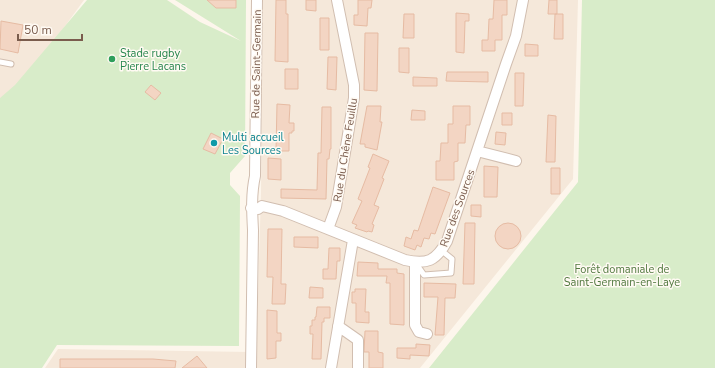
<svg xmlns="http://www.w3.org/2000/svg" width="715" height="368" viewBox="0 0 715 368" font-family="'Nunito Sans',sans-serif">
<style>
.residential{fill:#f5e8da}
.green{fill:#d8ecc9}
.building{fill:#f3d5c3;stroke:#e6bba3}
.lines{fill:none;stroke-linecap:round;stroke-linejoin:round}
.service-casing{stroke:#d1beb0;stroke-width:7}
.minor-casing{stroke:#d1beb0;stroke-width:12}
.service{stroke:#fff;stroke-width:5}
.minor{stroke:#fff;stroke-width:10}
.leisure-dot{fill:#2e9e5b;stroke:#fffaf3;stroke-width:1.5}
.culture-dot{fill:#0f9aa8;stroke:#fffaf3;stroke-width:1.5}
.labels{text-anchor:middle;stroke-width:3;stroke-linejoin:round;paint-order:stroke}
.leisure-label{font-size:11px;fill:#27864d;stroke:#fffaf3;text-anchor:start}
.street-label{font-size:11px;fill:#7a5c4d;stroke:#fffaf3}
.culture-label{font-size:11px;fill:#0d838f;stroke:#fffaf3;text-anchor:start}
.park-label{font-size:11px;fill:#537a41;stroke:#fffaf3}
</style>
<rect width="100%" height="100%" fill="#fdf6ec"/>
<path class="residential" d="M0,0H84L20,88L0,103Z
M263,0H578L573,179L420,368H256L261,192Z
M58,349L250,352V368H45Z"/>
<path class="green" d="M87,0H167L200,22L241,41L175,0H246L245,156L230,173V185L240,196L239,346L57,345L42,368H0V98L15,85Z
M582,0H715V368H429L578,182Z"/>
<path class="building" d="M207,0H236V8H216Z
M276,0H286V14H288V62L275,61Z
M306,0H316V11L306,10Z
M358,0H372L371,8H368L367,26L354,25V15H358Z
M494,0H507V15H502V40H495V51H482V40H488L489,19H493Z
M549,0H557V14H548Z
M456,13L469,14V21H465L464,53L456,52Z
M404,14H414V38H403Z
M555,14H563V39H554Z
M320,18H329V50H320Z
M1,21L23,25L18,53L0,49Z
M365,33H378L377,91L364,90Z
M525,44L538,45V56H525Z
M399,48H409V73L399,72Z
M328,57H337L336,90L327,89Z
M285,69H298V89H285Z
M447,72H488V82L446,81Z
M515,73H524L523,106H515Z
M413,77L437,78V86H413Z
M151,85L161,93L155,100L145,92Z
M277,104L290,105L289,123H294V131H292V133H289V151H276Z
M367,106H381L380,122H382L377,150L365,147V144H360Z
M453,106H470V125H466L465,143H458V161L454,162V180H436V161H440L441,143H448V124H453Z
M322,107H331V149H330L329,159H327L326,199L281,198V189L317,190L318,153H321Z
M412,110L425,111V120H411Z
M502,113H512V125H502Z
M548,115L556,116L555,162H546Z
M496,132L506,133L505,145L495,144Z
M211,133L223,139L215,154L203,149Z
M373,154L389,161L382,178L384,179L374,205L379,207L372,224L374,225L372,232L368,231L367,232L355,228L357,225L352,223L362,201L358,199L370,168L368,167Z
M268,158L281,159V180L268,179Z
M484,166L498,167L497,197H484Z
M551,168H560V194H551Z
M433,187L450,193L435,234L431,233L429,239L424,238L421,247L417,245L415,250L404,246L406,237L411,239L414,230L418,231Z
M471,205H481V217L471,216Z
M465,223H475L474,284H463Z
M495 236a13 13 0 1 1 26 0a13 13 0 1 1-26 0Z
M268,229H282L281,284H286L285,304H272L273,277H267Z
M294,237H318V248L294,247Z
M329,248H340V261H337L336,279H323V269H328Z
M358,262L378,263V269H397V273L404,274V325L390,324V283H386L387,276H357Z
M424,283L456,284L455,298H445L444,335H435L438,297H424Z
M310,287L323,288V298H309Z
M355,289H366L365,312H369V323L356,322V303H352V292H355Z
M317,307H330V318H324V322H322L321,359H312L313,334H310V326H312V320H315V317H316Z
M267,310L277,311V333H281V341H276V358L267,359Z
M365,331H378V352L383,353V368H369V352H364Z
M416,344L430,345L429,356L410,355V359L397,358V348H416Z
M197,356L207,368H182Z
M60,359H153L176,361L175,368H60Z"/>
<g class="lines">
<defs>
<path id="service" d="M0,62L11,64
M417,265L424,275L451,273L452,259L442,251"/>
<path id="minor" d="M477,151L516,161
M251,208L258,209L262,206L283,211L405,260C427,265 436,261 447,241L506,64L516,36L523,0
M328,229L336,207L354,98V85L337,0
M415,262V325L419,332L427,334
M338,326L358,340V368
M251,368L253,230C252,212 251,194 255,176L257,0
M331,368L353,240"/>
</defs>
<use href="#service" class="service-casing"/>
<use href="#minor" class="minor-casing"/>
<use href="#service" class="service"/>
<use href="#minor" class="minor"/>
</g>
<circle class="leisure-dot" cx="112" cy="59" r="4"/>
<circle class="culture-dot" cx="214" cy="143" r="4"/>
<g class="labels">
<g class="leisure-label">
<text x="120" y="57">Stade rugby<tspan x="120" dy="13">Pierre Lacans</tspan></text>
</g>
<g class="street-label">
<text transform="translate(256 64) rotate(-89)" y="4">Rue de Saint-Germain</text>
<text transform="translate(345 150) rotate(-81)" y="4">Rue du Chêne Feuillu</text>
<text transform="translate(457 208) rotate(-70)" y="4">Rue des Sources</text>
</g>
<g class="culture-label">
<text x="222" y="141">Multi accueil<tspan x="222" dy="13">Les Sources</tspan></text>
</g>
<g class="park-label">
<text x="622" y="273">Forêt domaniale de<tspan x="622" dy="13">Saint-Germain-en-Laye</tspan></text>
</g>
</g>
<path d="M18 34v6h64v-6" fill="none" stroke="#7a5c4d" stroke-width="2"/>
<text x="24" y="34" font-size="12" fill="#7a5c4d" stroke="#fffaf3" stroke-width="3" paint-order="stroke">50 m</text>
</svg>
